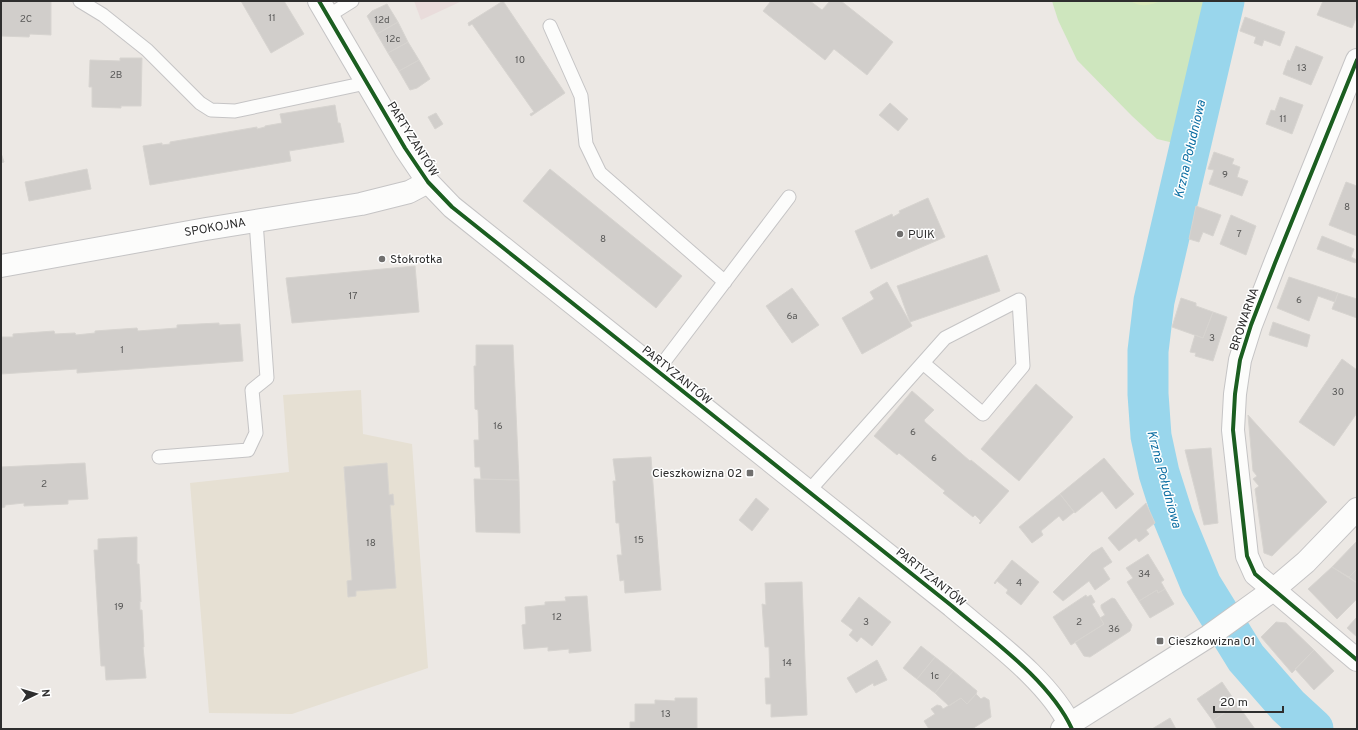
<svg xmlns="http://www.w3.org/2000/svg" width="1358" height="730" viewBox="0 0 1358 730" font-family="Overpass,sans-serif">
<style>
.education{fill:#e6e0d3}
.medical{fill:#e9dcdb}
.green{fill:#cee6be}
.pitch{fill:#d9eabb}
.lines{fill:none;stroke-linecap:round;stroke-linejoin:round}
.river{stroke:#99d6ec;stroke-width:41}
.building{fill:#d1cecb;stroke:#d7d4d0}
.service-casing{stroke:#c5c4c5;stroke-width:15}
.minor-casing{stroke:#c5c4c5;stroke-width:24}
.tertiary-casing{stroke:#c5c4c5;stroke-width:24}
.secondary-casing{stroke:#c5c4c5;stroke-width:24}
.service{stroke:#fcfcfb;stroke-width:13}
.minor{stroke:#fcfcfb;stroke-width:22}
.tertiary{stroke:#fcfcfb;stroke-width:22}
.secondary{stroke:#fcfcfb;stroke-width:22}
.cycleway-casing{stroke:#fff;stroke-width:6}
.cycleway{stroke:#1b5e20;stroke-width:4}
.poi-dot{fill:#706f6e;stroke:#fff;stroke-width:1.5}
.labels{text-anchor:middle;stroke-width:3;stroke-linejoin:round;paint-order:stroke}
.number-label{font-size:10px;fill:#585857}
.street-label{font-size:12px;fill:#2e2e2e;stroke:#fff}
.poi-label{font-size:12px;fill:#2e2e2e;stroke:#fff;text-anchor:start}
.water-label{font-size:13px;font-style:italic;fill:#0d6fa3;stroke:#fff}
</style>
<rect width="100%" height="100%" fill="#ece8e4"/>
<path class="education" d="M361,390L363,434L412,444L428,668L292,714L209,713L190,483L289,472L283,395Z"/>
<path class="medical" d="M414,1H462L421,20Z"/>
<path class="green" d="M1052,1H1212L1178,144L1157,139L1132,116L1077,60L1058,20Z"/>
<path class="pitch" d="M1130,1H1160C1150,6 1140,7 1130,1Z"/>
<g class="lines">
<path class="river" d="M1224,1L1154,301L1148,351V394L1151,436L1159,473L1173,517L1201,585L1246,658L1288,706L1313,729"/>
</g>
<path class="building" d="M1,1H51V35L30,34L29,37L1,36Z
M241,1H284L304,34L271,53Z
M503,1L565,93L531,116L530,114L534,112L472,24L469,26L468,23Z
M771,1H810L822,10L830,1H841L893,42L867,75L834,49L825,60L763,11Z
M1323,1H1357V16L1352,28L1317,15Z
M387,4L398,22L377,34L367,16L372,11Z
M1245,17L1285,32L1280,46L1264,40L1262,46L1254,43L1256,37L1240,31Z
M398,22L408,42L388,53L377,34Z
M408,42L419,60L399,71L388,53Z
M1296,46L1323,57L1311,85L1283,74L1288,60L1290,61Z
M120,58H142L141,106H121V108L92,107V87H89L90,60L120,61Z
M419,60L430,79L417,88L410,90L399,71Z
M1280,97L1303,105L1292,134L1266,124L1271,110L1275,111Z
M890,103L908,119L898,131L879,115Z
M335,105L338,123H340L344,142L289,151L291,161L150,185L143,146L162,143V145L170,144V142L257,127V129L265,127V126L282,123L280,114Z
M436,113L443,124L435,129L428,117Z
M1214,152L1234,159L1232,164L1240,167L1237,177L1248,181L1242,196L1209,184L1214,170L1208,169Z
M1,153L4,162L1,163Z
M87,169L91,189L29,201L25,182Z
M550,169L682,276L656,308L523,201Z
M1346,182L1357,186V236L1329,225Z
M928,198L945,237L871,269L855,231L892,214L893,217L900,213L899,211Z
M1196,206L1221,215L1213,236L1203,232L1199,242L1189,239Z
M1231,215L1256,226L1246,255L1220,244Z
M1322,236L1354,249L1351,257L1357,260L1355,263L1317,249Z
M987,255L1000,291L910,322L897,286Z
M415,266L419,312L292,323L286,278Z
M1289,277L1338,293L1335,302L1318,296L1309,321L1277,308Z
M887,282L912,326L862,354L842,318L874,299L870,292Z
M792,288L819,325L792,343L766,306Z
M1338,293L1357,299V318L1332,309Z
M1181,298L1196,303V306L1213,312L1203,338L1172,327Z
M1213,312L1227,317L1213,361L1195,356L1196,353L1190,352L1195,335L1203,338Z
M1273,322L1310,335L1307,347L1269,335Z
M219,323V325L240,324L243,361L77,373V369L1,374V337H13V334L54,331L55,334L75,333L76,335L95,333V331L137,328L138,331L177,328V325Z
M476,345H513L519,480L481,479L480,467H475L474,440H479L478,410L475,409L474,366H476Z
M1342,359L1357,370V413L1334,446L1299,422Z
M1036,384L1073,417L1019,481L981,449Z
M912,391L934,410L924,420L925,422L970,461L971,460L1009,491L980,524L979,523L981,521L975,515L973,517L943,493L945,491L899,453L897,455L874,436Z
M1248,415L1327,502L1272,556L1264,553L1255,489L1259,486L1253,479L1257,476L1253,471Z
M1211,448L1218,523L1204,525L1185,450Z
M651,457L661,590L625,593L624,580L620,581L617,555H622L619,523H616L613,481H616L613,459Z
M1104,458L1134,494L1116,509L1102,491L1075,513L1060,494Z
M85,463L88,499L68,500V504L24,506V503L5,505V507L1,508V467Z
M387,463L389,495L393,494L394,505H390L396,588L356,591V596L348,597L347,581L352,580L344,467Z
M474,479L519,480L520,533L476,532Z
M1060,494L1074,512L1063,521L1059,516L1041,531L1043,535L1032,543L1019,527Z
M756,498L769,509L752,531L739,520Z
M1146,503L1155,523L1146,530L1149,534L1139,542L1136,538L1119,551L1108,538Z
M137,537V564H139L141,602L140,601V610H142L144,647H143L146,678L106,680L105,666H101L94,550H98V539Z
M1357,541V569L1349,577L1332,567Z
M1102,547L1112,562L1103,568L1110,579L1095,590L1089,581L1063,601L1053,592L1092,553Z
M1148,554L1164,580L1161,582L1165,589L1158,593L1157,590L1139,601L1127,582L1133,578L1126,568Z
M1012,560L1039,582L1021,605L1006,593L1008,590L997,581L995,584L994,583Z
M1332,567L1357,583V599L1337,619L1308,589Z
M1357,569V583L1349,577Z
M802,582L807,715L771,717V704H766L765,678H770L769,647H765L762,604L766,605L765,583Z
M1165,589L1174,604L1150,618L1139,601L1157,590L1158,593Z
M1086,595L1087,597L1091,595L1095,602L1092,604L1104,624L1071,645L1053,617Z
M587,596L591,651L569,653V649L548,651V647L524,649L522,625L526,624L525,607L545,605V602L566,601L565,597Z
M859,597L891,622L872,646L861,637L857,642L849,635L853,630L841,621Z
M1112,598L1115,599L1132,625L1130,631L1090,657L1084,656L1075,642L1104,624L1100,618L1105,615L1101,608V605Z
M1357,617V637L1347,628Z
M1276,622L1286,623L1314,650L1292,673L1261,637Z
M921,646L935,657L917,679L903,668Z
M1314,650L1334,671L1314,690L1295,669Z
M935,657L953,671L935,693L917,679Z
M877,660L887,680L874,686L873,683L856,693L847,678Z
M953,671L977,691L976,694L967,704L961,698L949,706L935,693Z
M1222,682L1237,704L1213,721L1197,699Z
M976,694L981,699L984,697L989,700L991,717L972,729H929L924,721L935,714L931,709L937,705L941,706L943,709L961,698L967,704Z
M675,698H697V729H630V722H635V704H655V700L675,701Z
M1237,704L1255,729H1217L1213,721Z
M1170,718L1176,729H1152Z"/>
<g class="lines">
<defs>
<path id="service" d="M80,1L103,15L147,50L200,103L211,110L235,111L366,83
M328,16L352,1
M550,26L581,96L586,144L600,173L725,282
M657,371L789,197
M159,457L248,450L256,433L252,390L267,378L256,221
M808,492L945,338L1019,300L1023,366L983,414L923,363"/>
<path id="minor" d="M1357,60L1275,263L1251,325L1240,360L1235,394L1233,430L1247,556L1255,574L1357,660
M1,266L206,229L361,204L409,192L428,182"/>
<path id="tertiary" d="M319,1L405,148L428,182L452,207L952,606C992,640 1050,681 1072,729"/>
<path id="secondary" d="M1062,729L1209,636L1273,590L1306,562L1357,509"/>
</defs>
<use href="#service" class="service-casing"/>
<use href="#minor" class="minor-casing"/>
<use href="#tertiary" class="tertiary-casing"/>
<use href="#secondary" class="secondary-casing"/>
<use href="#service" class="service"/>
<use href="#minor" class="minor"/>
<use href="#tertiary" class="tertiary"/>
<use href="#secondary" class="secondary"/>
<defs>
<path id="cycleway" d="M319,1L405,148L428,182L452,207L952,606C992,640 1050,681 1072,729
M1357,60L1275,263L1251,325L1240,360L1235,394L1233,430L1247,556L1255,574L1357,660"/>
</defs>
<use href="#cycleway" class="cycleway-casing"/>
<use href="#cycleway" class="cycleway"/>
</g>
<g class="poi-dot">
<circle cx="900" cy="234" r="4"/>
<circle cx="382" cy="259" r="4"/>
<rect x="746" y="469" width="8" height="8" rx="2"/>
<rect x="1156" y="637" width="8" height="8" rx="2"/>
</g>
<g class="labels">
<g class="number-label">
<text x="272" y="21">11</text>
<text x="26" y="22">2C</text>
<text x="382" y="23">12d</text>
<text x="393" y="42">12c</text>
<text x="520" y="63">10</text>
<text x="1302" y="71">13</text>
<text x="116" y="78">2B</text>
<text x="1283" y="122">11</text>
<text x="1225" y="178">9</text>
<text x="1347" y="210">8</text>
<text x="1239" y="237">7</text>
<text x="603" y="242">8</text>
<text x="353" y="299">17</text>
<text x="1299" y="303">6</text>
<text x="792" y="319">6a</text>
<text x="1212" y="341">3</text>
<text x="122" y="353">1</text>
<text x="1338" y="395">30</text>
<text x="498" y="429">16</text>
<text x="913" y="435">6</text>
<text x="934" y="461">6</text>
<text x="44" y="487">2</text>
<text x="639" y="543">15</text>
<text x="371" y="546">18</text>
<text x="1144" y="577">34</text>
<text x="1019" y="586">4</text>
<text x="119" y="610">19</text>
<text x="557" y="620">12</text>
<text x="866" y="625">3</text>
<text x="1079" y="625">2</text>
<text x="1114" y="632">36</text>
<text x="787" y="666">14</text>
<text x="935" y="679">1c</text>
<text x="666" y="717">13</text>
</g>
<g class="street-label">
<text transform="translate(413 139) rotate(58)" y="4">PARTYZANTÓW</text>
<text transform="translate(215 227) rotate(-10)" y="4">SPOKOJNA</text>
<text transform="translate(1244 319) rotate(-71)" y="4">BROWARNA</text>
<text transform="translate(677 375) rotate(39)" y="4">PARTYZANTÓW</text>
<text transform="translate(931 577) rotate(39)" y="4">PARTYZANTÓW</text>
</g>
<g class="poi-label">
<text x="908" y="238">PUIK</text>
<text x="390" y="263">Stokrotka</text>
<text x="742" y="477" text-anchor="end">Cieszkowizna 02</text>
<text x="1168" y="645">Cieszkowizna 01</text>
</g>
<g class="water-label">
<text transform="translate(1189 149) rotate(-77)" y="5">Krzna Południowa</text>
<text transform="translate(1165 479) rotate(75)" y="5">Krzna Południowa</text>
</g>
</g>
<rect width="1358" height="730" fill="none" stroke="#2e2e2e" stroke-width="4"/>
<g transform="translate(36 694) rotate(85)" stroke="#ffffff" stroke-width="3" paint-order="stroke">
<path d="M0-3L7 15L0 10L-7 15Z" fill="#2e2e2e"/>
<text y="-6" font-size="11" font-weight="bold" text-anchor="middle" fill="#2e2e2e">N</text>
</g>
<path d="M1214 706v6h69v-6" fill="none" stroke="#2e2e2e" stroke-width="2"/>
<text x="1220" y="706" font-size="12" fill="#2e2e2e" stroke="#ffffff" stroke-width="3" paint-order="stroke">20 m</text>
</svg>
